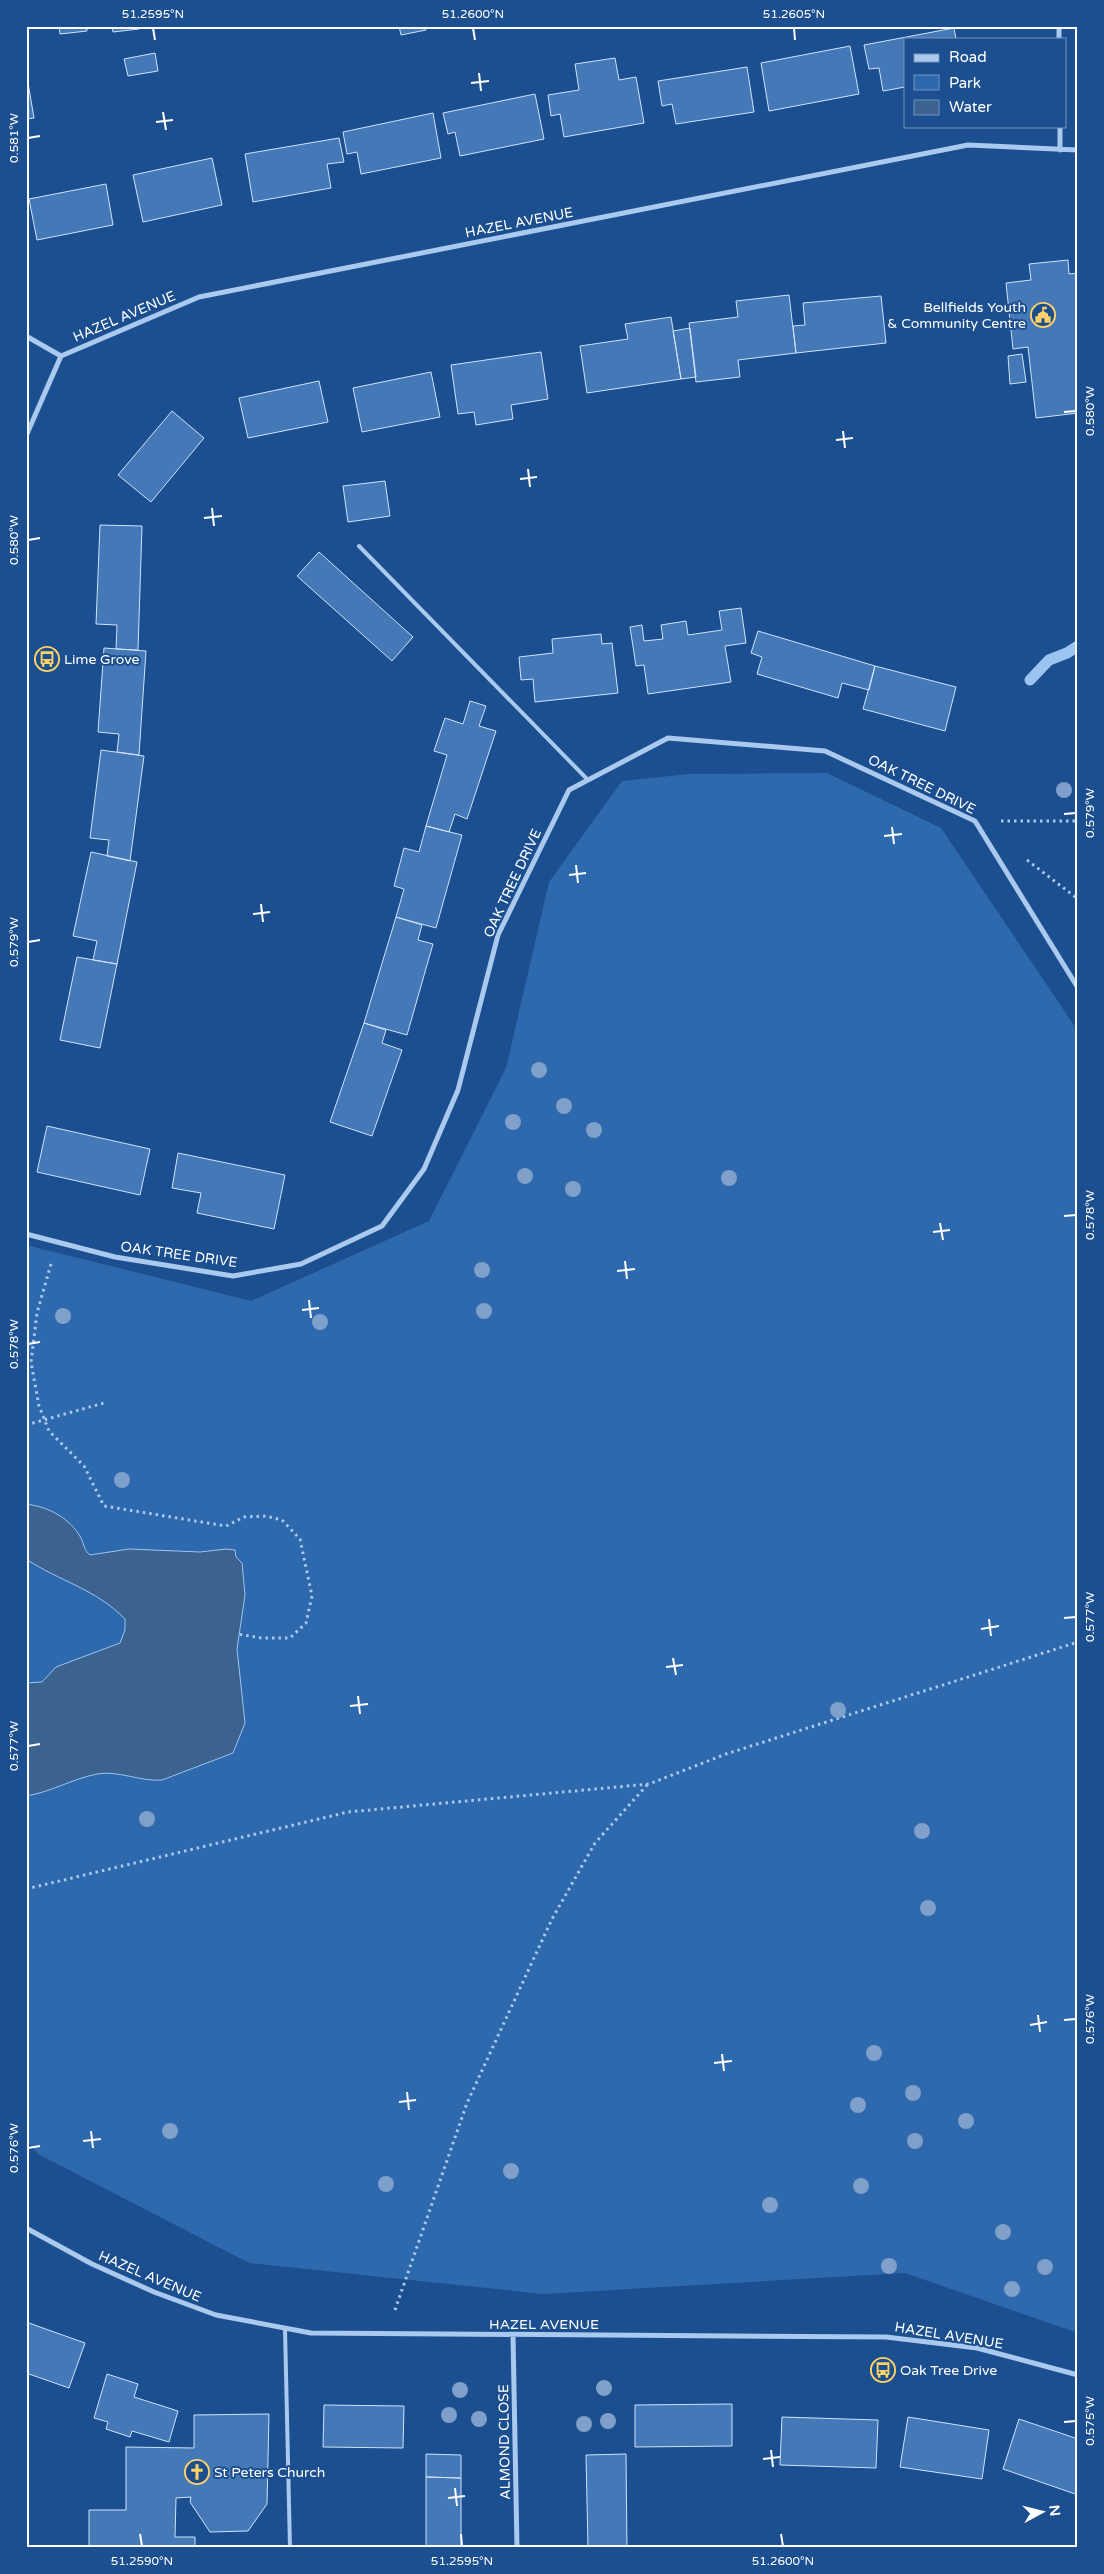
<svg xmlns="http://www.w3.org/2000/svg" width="1104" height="2574" viewBox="0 0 1104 2574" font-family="'Varela Round',sans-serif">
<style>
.green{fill:#2e69ad}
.water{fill:#3c6290;stroke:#9cc4f0}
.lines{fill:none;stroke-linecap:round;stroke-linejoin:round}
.stream{stroke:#9cc4f0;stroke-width:11}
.building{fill:#4478b7;stroke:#cfe3fa}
.path{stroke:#a9c9ee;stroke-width:3;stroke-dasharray:2.5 4;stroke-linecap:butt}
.lane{stroke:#a9c9ee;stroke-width:4}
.street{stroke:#a9c9ee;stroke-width:5}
.tree{fill:#7ea0ca}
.ticks{fill:none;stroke:#fff;stroke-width:2}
.labels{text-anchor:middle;stroke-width:4;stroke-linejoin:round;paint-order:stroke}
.street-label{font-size:14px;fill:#fff;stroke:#1b4f8f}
.poi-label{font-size:14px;fill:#fff;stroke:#1b4f8f;text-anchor:start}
.neatline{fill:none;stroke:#fff;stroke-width:2}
.ticks-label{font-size:12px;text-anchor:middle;fill:#fff}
</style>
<rect width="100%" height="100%" fill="#1b4f8f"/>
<path class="green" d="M827,773L941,828L1078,1031V2333L905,2273L543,2294L249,2263L38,2154L26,2140V1245L251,1301L429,1221L506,1068L549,882L622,781L689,774Z"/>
<path class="water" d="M26,1504C49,1507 70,1518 81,1538C84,1544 84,1551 90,1555L129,1549L200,1552L226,1549L235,1550L236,1557L242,1563L245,1595L237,1649L245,1723L233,1753L162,1780C141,1782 118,1770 97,1774C72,1779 51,1792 26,1796V1683L42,1682L56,1667L120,1643L125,1630V1619C96,1589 59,1581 26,1559Z"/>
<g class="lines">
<path class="stream" d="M1030,680L1049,660L1067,653L1078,646"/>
</g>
<path class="building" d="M59,26H87V31L60,34Z
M112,26H139V29L113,32Z
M399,26H426V30L401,35Z
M954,28L956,39H905V87L883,91L879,68L869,69L864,45Z
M850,46L859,94L769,111L761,63Z
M155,53L158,71L128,76L124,59Z
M615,58L619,80L636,77L644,123L564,137L560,114L551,116L548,95L579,90L575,64Z
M747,67L754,112L676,124L672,104L662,106L658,81Z
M26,71L34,118L26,119Z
M535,94L544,139L460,156L455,132L448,134L443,113Z
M433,113L441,158L361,174L357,152L347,154L343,132Z
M339,138L344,162L327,164L331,188L253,202L245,154Z
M212,158L222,205L143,222L133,175Z
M106,184L113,225L37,240L29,199Z
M1068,260L1069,274L1078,273V413L1036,418L1028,347L1013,349L1006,283L1031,280L1029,264Z
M789,295L796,353L738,360L740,377L696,382L689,323L738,317L736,301Z
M881,296L886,343L796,353L793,326L805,325L803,303Z
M671,317L681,379L587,393L580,346L628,339L625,324Z
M690,328L696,377L681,379L673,331Z
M541,352L548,399L511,405L513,419L476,425L474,412L458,414L451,365Z
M1022,354L1026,382L1010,384L1008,356Z
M431,372L440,417L362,432L353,388Z
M319,381L328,422L248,438L239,398Z
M172,411L204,438L151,502L118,475Z
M385,481L390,516L348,522L343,486Z
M100,525L142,526L138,650L116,649L117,625L96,624Z
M319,552L413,637L392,661L297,576Z
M741,608L746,643L725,646L731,682L648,694L644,665L636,666L630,627L642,625L644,641L663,639L661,625L686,621L688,635L722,630L719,611Z
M758,631L875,666L869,690L842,683L838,698L757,674L762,657L751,653Z
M601,634L602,644L612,643L618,693L535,702L533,679L521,680L519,657L553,653L552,639Z
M104,648L146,651L139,755L117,752L119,734L98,732Z
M875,666L956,687L945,731L863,709Z
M470,701L486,706L479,726L496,731L467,819L455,814L449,832L426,826L447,755L434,751L445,718L463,724Z
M101,750L144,756L130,861L107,856L109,840L90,838Z
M426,826L462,835L436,928L396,917L404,889L394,886L404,848L419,852Z
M91,852L137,862L117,964L93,960L97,941L73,936Z
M396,917L422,925L418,940L433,944L407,1035L364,1023Z
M77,957L117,964L100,1048L60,1040Z
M364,1023L386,1030L382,1043L402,1050L372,1136L330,1122Z
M47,1126L150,1149L140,1195L37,1172Z
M178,1153L285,1175L274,1229L197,1213L201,1193L172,1188Z
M26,2322L85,2343L69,2388L26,2373Z
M107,2374L138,2384L134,2397L178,2411L169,2442L132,2431L130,2437L106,2429L108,2422L94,2418Z
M732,2404V2446L635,2447V2405Z
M324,2405L404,2406L403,2448L323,2447Z
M269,2414L267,2504L248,2531L210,2532L190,2502L191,2497L176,2498L175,2537H195V2548H89V2510H126V2447L194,2448V2415Z
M782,2417L878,2420L876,2468L780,2465Z
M908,2417L989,2430L982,2479L900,2467Z
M1019,2419L1078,2439V2495L1003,2469Z
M426,2454L461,2455V2478L426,2477Z
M626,2454L627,2548H588L586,2455Z
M426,2477L461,2478V2548H426Z"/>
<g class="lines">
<path class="path" d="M1001,821H1078
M1027,860L1078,899
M51,1264L37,1313L31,1362L39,1406L49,1431L84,1466L104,1506L226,1526L244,1517L266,1516L282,1520L300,1539L312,1596L306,1623L290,1638H262L237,1634
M26,1425L104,1403
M26,1889L348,1812L649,1784L726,1754L1078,1642
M395,2310L467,2103L552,1919L595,1843L648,1784"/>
<path class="lane" d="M359,546L588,780
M285,2329L290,2548"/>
<path class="street" d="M1059,26V39
M1060,126V150
M26,336L61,356
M26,436L61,356L199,297L968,145L1078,150
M26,1234L115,1257L233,1276L301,1264L382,1226L424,1169L458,1090L498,935L569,790L668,738L825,751L975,821L1078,988
M26,2228L92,2264L154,2292L216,2315L311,2333L886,2337L977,2348L1078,2375
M513,2335L517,2548"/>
</g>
<g class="tree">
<circle cx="1064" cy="790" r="8"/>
<circle cx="539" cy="1070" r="8"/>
<circle cx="564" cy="1106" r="8"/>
<circle cx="513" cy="1122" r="8"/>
<circle cx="594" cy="1130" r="8"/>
<circle cx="525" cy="1176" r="8"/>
<circle cx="729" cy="1178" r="8"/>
<circle cx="573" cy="1189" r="8"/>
<circle cx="482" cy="1270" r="8"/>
<circle cx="484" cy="1311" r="8"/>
<circle cx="63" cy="1316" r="8"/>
<circle cx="320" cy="1322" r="8"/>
<circle cx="122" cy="1480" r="8"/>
<circle cx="838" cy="1710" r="8"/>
<circle cx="147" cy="1819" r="8"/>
<circle cx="922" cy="1831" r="8"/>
<circle cx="928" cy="1908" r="8"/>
<circle cx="874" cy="2053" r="8"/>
<circle cx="913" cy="2093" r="8"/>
<circle cx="858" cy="2105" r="8"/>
<circle cx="966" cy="2121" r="8"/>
<circle cx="170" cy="2131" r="8"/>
<circle cx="915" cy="2141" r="8"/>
<circle cx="511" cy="2171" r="8"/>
<circle cx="386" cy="2184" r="8"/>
<circle cx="861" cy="2186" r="8"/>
<circle cx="770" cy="2205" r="8"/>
<circle cx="1003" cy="2232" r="8"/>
<circle cx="889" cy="2266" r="8"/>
<circle cx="1045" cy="2267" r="8"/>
<circle cx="1012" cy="2289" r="8"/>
<circle cx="604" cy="2388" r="8"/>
<circle cx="460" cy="2390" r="8"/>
<circle cx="449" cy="2415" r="8"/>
<circle cx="479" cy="2419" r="8"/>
<circle cx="608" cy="2421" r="8"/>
<circle cx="584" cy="2424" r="8"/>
</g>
<path class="ticks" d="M153,28L155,40M473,28L475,40M794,28L795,40M479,73L481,91M471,83L489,81M163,112L166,130M156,122L173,120M28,138L40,136M1064,412L1076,411M843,431L845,448M836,440L853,438M528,469L530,487M520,479L537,477M212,508L214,526M204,518L222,516M28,540L40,538M1064,814L1076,813M892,827L894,844M884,836L902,834M576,865L578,883M569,875L586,873M261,904L263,922M253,914L270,912M28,942L40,940M1064,1216L1076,1215M940,1223L943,1240M933,1232L950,1230M625,1261L627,1279M617,1271L635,1269M309,1300L311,1318M302,1310L319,1308M28,1344L40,1342M1064,1618L1076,1617M989,1619L991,1636M981,1629L999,1626M673,1658L676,1675M666,1667L683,1665M358,1696L360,1714M350,1706L368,1704M28,1746L40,1744M1038,2015L1040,2032M1064,2020L1076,2019M1030,2025L1047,2022M722,2054L724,2071M714,2063L732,2061M407,2092L409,2110M399,2102L416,2100M91,2131L93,2148M83,2141L101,2139M28,2148L40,2146M1064,2422L1076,2421M771,2450L773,2467M763,2459L780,2457M455,2488L457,2506M448,2498L465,2496M140,2534L142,2546M461,2534L462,2546M781,2534L783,2546"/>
<defs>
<symbol id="civic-ring" viewBox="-11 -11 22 22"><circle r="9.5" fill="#1b4f8f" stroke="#ffd166" stroke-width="1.5"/><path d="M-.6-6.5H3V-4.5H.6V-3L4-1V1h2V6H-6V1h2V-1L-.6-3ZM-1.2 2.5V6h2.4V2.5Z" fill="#ffd166"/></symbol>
<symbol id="bus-ring" viewBox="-11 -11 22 22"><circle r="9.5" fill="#1b4f8f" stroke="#ffd166" stroke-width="1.5"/><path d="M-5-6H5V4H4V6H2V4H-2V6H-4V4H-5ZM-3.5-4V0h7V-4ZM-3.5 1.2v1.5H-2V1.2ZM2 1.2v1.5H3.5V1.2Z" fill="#ffd166"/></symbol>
<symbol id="church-ring" viewBox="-11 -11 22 22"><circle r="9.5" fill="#1b4f8f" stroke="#ffd166" stroke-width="1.5"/><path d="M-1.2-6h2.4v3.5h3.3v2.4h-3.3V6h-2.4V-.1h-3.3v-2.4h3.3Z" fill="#ffd166"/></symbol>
</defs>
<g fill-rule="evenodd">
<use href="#civic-ring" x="1029" y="301" width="28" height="28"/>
<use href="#bus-ring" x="33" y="645" width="28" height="28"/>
<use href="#bus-ring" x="869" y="2356" width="28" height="28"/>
<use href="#church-ring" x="183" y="2458" width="28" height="28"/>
</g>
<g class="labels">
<g class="street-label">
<text transform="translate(519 222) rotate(-11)" y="5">HAZEL AVENUE</text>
<text transform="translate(124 316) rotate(-23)" y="5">HAZEL AVENUE</text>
<text transform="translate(922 784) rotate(26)" y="5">OAK TREE DRIVE</text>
<text transform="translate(512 883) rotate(-65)" y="5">OAK TREE DRIVE</text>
<text transform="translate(179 1254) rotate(8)" y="5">OAK TREE DRIVE</text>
<text transform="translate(150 2276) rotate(23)" y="5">HAZEL AVENUE</text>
<text x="544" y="2329">HAZEL AVENUE</text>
<text transform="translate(949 2335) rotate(9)" y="5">HAZEL AVENUE</text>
<text transform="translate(504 2442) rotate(-91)" y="5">ALMOND CLOSE</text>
</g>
<g class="poi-label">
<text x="1026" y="312" text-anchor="end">Bellfields Youth<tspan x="1026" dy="16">&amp; Community Centre</tspan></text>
<text x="64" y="664">Lime Grove</text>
<text x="900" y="2375">Oak Tree Drive</text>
<text x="214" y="2477">St Peters Church</text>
</g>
</g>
<rect width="1104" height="2574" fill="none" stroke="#1b4f8f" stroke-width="55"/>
<rect x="904" y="38" width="162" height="90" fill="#1b4f8f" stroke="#7695bc"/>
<rect x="914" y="54" width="25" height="8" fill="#a9c9ee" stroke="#7695bc"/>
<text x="949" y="62" font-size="15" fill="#ffffff">Road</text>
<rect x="914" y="75" width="25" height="15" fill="#2e69ad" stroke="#7695bc"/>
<text x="949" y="88" font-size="15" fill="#ffffff">Park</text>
<rect x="914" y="100" width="25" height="15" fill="#3c6290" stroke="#7695bc"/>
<text x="949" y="112" font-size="15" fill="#ffffff">Water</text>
<g transform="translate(1042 2512) rotate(83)" stroke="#1b4f8f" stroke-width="4" paint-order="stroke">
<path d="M0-4L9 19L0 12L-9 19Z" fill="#ffffff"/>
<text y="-8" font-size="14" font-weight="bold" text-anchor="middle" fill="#ffffff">N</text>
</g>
<rect x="28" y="28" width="1048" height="2518" class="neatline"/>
<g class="ticks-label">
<text x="153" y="18">51.2595°N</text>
<text x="473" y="18">51.2600°N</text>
<text x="794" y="18">51.2605°N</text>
<text transform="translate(14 138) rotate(-90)" y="4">0.581°W</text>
<text transform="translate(1090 411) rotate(-90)" y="4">0.580°W</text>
<text transform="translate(14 540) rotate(-90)" y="4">0.580°W</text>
<text transform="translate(1090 813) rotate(-90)" y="4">0.579°W</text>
<text transform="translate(14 942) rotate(-90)" y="4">0.579°W</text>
<text transform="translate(1090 1215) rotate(-90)" y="4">0.578°W</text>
<text transform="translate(14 1344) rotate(-90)" y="4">0.578°W</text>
<text transform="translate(1090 1617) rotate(-90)" y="4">0.577°W</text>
<text transform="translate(14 1746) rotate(-90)" y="4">0.577°W</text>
<text transform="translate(1090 2019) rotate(-90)" y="4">0.576°W</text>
<text transform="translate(14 2148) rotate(-90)" y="4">0.576°W</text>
<text transform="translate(1090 2421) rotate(-90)" y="4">0.575°W</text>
<text x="142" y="2565">51.2590°N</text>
<text x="462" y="2565">51.2595°N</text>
<text x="783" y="2565">51.2600°N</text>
</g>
</svg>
